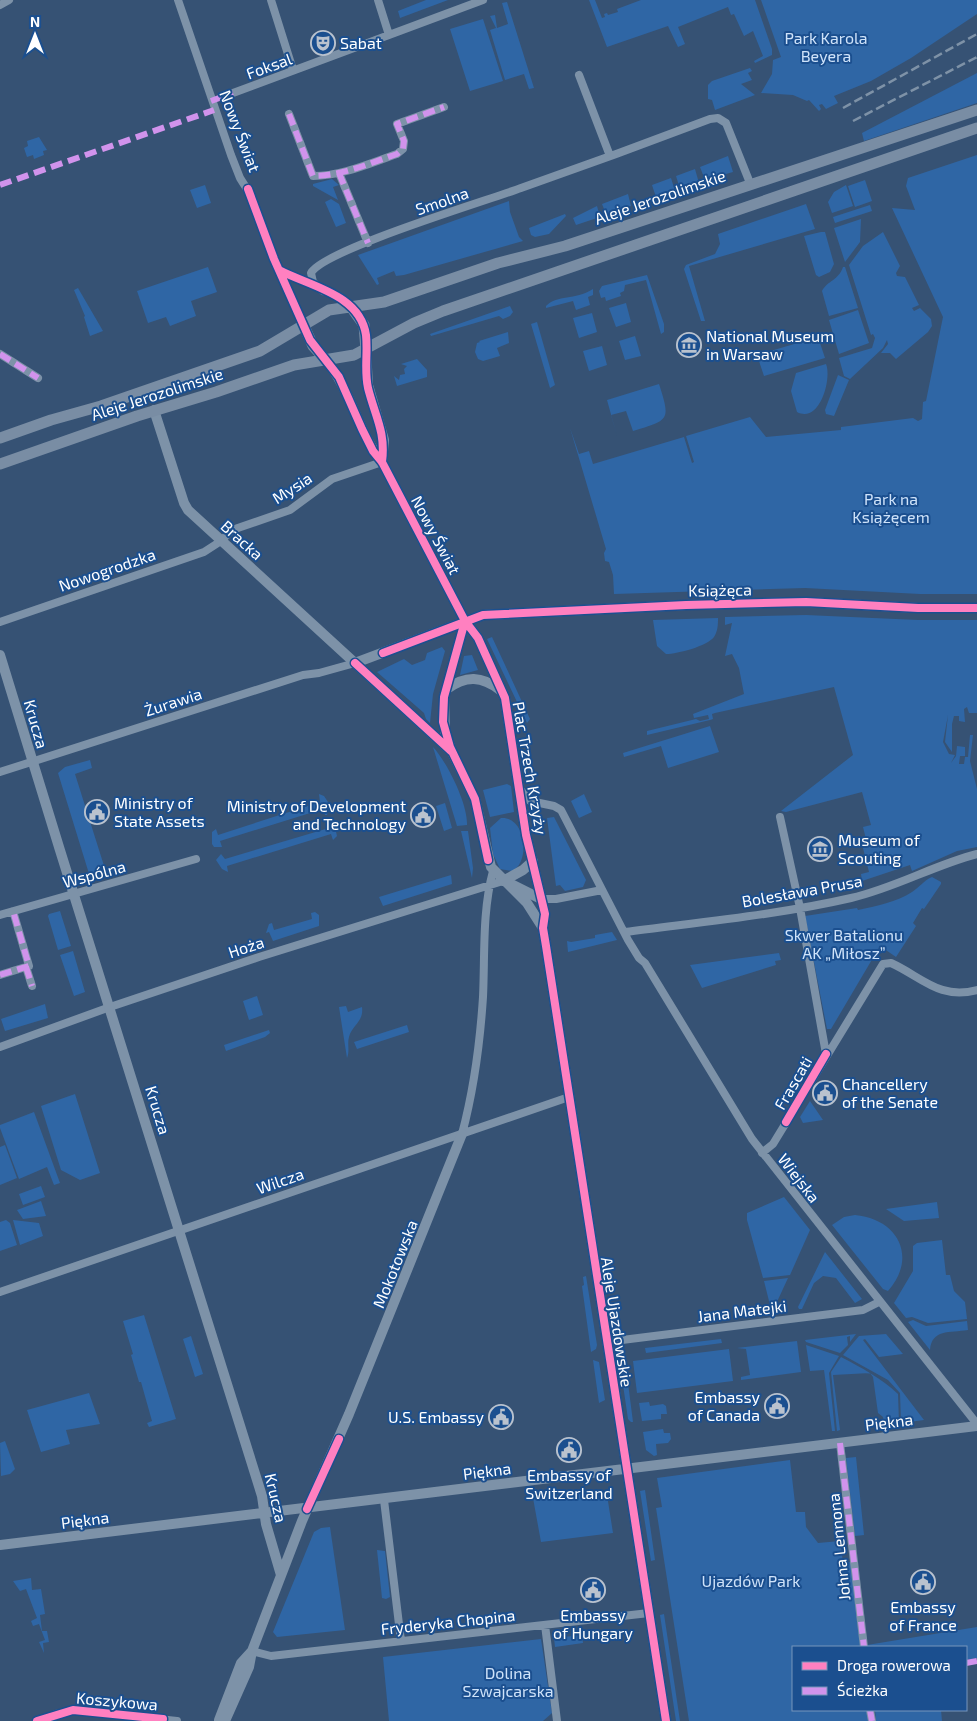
<svg xmlns="http://www.w3.org/2000/svg" width="977" height="1721" viewBox="0 0 977 1721" font-family="'Exo 2',sans-serif">
<style>
.green{fill:#2f66a5}
.lines{fill:none;stroke-linecap:round;stroke-linejoin:round}
.minor{stroke:#7d92a8;stroke-width:8}
.tertiary{stroke:#7d92a8;stroke-width:10}
.secondary{stroke:#798da4;stroke-width:11}
.rail{stroke:#7e92a7;stroke-width:2.5;stroke-dasharray:9 4;stroke-linecap:butt}
.quiet{stroke:#d193ec;stroke-width:6;stroke-dasharray:12 6;stroke-linecap:butt}
.cycleway-casing{stroke:#1b4f8f;stroke-width:11}
.cycleway{stroke:#ff80c0;stroke-width:8}
.labels{text-anchor:middle;stroke-width:4;stroke-linejoin:round;paint-order:stroke}
.park-label{font-size:16px;fill:#cfe3fa;stroke:#1b4f8f}
.poi-label{font-size:16px;fill:#fff;stroke:#1b4f8f;text-anchor:start}
.street-label{font-size:16px;fill:#fff;stroke:#1b4f8f}
</style>
<rect width="100%" height="100%" fill="#365274"/>
<path class="green" d="M426,0H448L400,18L398,11Z
M589,0H595L602,18L605,17L604,14L607,13L608,15L618,12L617,9L641,0H755L772,49V55L755,63L754,61L763,56L753,31L744,36L734,14L731,15L728,7L678,27L685,44L678,47L668,26L607,47Z
M761,0H977V14L911,58L871,81L834,96L838,103L826,109L822,104L819,105L821,109L819,111L809,100L807,101L793,95L761,93L772,74L773,60L781,57Z
M507,2L534,88L529,89L524,74L505,80L490,30L496,28L490,16L495,15L497,28L508,24L502,3Z
M483,19L503,81L470,91L450,29Z
M750,68L752,71L748,73L752,80L741,84L755,95L715,110L712,100L708,99V85L712,81Z
M977,73V103L864,141L862,133Z
M39,137L47,150L43,151L44,155L34,159L33,155L27,157L24,148L28,146L27,141Z
M977,155V594H920L805,588L614,594L613,575L609,562L605,561L604,553L606,549L570,428L579,454L589,451L593,464L684,437L692,463L694,462L686,436L750,417L766,437L841,430V427L913,418L918,421L922,419L923,402L926,401L943,317L892,208L915,210L906,186L908,178Z
M728,156L733,172L705,180L700,167Z
M695,169L699,183L680,189L676,176Z
M671,178L675,191L656,197L652,185Z
M332,179L339,185L333,187L338,200L313,186V184Z
M865,180L872,201L855,207L848,186Z
M205,185L211,203L197,208L190,190Z
M846,185L853,206L832,213L828,202L834,192Z
M628,194L631,206L606,214L602,204Z
M331,199L339,204L346,223L336,227L325,202Z
M509,201L510,212L519,237L523,241L404,275L396,276L394,271L377,278L379,284L377,285L358,255Z
M806,204L815,229L689,266L705,321H701L684,269L686,265L715,254L720,244L718,234Z
M870,205L872,211L835,223L833,217Z
M597,206L600,217L576,225L573,218Z
M565,214L566,216L549,234L535,237L531,235L529,228Z
M861,219L860,242L845,262L834,228Z
M821,232H825L834,264L830,272L819,277L816,275L804,236Z
M883,232L900,266L896,273L897,276L905,277L919,305L912,308L914,311L920,308L931,319L932,326L928,332L896,359L890,353H881L888,344L887,340L883,348L850,379L844,376L839,358L872,348L875,338L873,334L871,335L849,265L863,246Z
M208,267L217,292L191,301L196,316L170,326L166,317L148,323L137,291Z
M843,267H845L858,308L829,316L822,291C827,281 839,280 843,267Z
M647,275L664,324V332L661,334L646,280L625,285L624,291L620,293L621,296L606,301L605,297L601,298L599,291L602,286Z
M78,288L103,331L90,336L84,317L85,316L74,290Z
M593,289V295L588,297L590,305L576,310L573,301L546,308V306C558,294 574,301 593,289Z
M626,303L631,322L616,327L609,308Z
M510,306L513,312L510,316L503,319L499,316L431,336L430,334Z
M858,310L869,343L839,354L829,320Z
M592,313L597,332L579,338L573,318Z
M537,322L555,385L550,388L531,324Z
M508,332L509,343L497,348L500,356L483,361L478,359L475,352L477,343L480,342L479,341Z
M635,336L641,356L625,360L619,341Z
M818,337L825,358L764,376L757,355Z
M602,346L607,365L589,371L583,351Z
M417,359L427,370V377L397,386L394,376L399,380L400,375L405,374L404,369L407,366L401,364Z
M826,364C832,378 820,424 797,412L791,391L796,373Z
M838,375L849,380L834,416L826,414L825,410Z
M659,384C671,421 669,420 633,431L626,411L611,415L617,436L607,400Z
M806,615L918,620H977V713H969L967,707L964,709L965,722L959,721V716H954L952,724V752L945,742L948,715L943,742L949,754L955,755L951,763L956,756L957,746L965,747V756H960L959,764H964L965,757H968L970,735H973L970,761L977,789V847L957,851L912,871L910,865L862,881L861,874L869,872L863,848L868,847L863,827L871,825L862,792L786,812L781,811L853,755L834,687L715,713L712,714L713,719L710,720L647,735V731L696,719L700,721L709,719L708,715L694,718L693,714L744,694L739,668L732,654L725,656L732,623L725,625V617Z
M718,618C718,624 718,631 714,637C707,646 678,654 666,654L657,646L653,620Z
M492,637L530,719L527,723L487,639Z
M442,647L445,651L433,694L430,723L426,719L424,713L377,672L404,659L412,665L425,660L427,653Z
M472,655L478,670L460,675L464,656Z
M710,726L719,752L668,768L661,746L624,757L623,753Z
M433,747C447,762 468,804 467,825L457,826Z
M90,760L92,768L75,774L106,872L90,877L58,773L65,767Z
M507,784L511,786L514,812L490,817L483,790Z
M319,794L324,796L330,805L327,815H325L323,809L220,841L222,847H214L212,844V832L216,829L218,835L320,802Z
M584,794L592,812L579,818L571,801Z
M445,803L452,828L444,831L436,806Z
M554,817L586,880L583,887L565,891L560,885L556,886L547,818Z
M501,818C526,816 531,862 512,871L500,869L493,854L490,828Z
M330,822L334,823L337,836L333,840L331,834L227,866L228,872L222,869L216,860L221,854L225,859L329,828L328,823Z
M461,831H468L473,868L472,878Z
M451,875L452,884L383,906L379,897Z
M932,877L941,882V884L924,909L922,908L913,923L916,926L896,957L880,946L831,1029H827L805,916L857,908L858,910C876,906 897,902 912,892C920,887 923,881 932,877Z
M60,911L71,946L58,950L48,916L49,914Z
M315,912L319,915V926L273,941L269,932L266,933L269,924L272,923L274,930L312,919L311,913Z
M612,932L617,940L568,952L567,941L571,942L595,938V935Z
M73,951L85,992L74,996L60,955Z
M779,953L781,960L775,961L776,965L702,988L690,965Z
M257,996L263,1015L249,1020L243,1001Z
M45,1004L48,1018L5,1031L1,1019Z
M346,1006L348,1012L362,1007C364,1022 352,1025 349,1037C347,1044 350,1050 347,1058L339,1007Z
M407,1025L409,1032L357,1049L354,1042Z
M269,1030L270,1033L265,1037L226,1051L224,1045Z
M75,1094L100,1173L80,1180L61,1170L41,1106Z
M810,1101L823,1120L803,1123L800,1117Z
M34,1112L60,1183L54,1185L47,1167L19,1179L0,1128V1125Z
M5,1145L17,1178L0,1185V1147Z
M41,1186L45,1197L23,1205L19,1194Z
M784,1197L810,1230L790,1275L763,1278L747,1220V1213Z
M41,1201L46,1216L23,1219L17,1210Z
M937,1202L939,1218L904,1221L886,1209Z
M855,1215C898,1219 918,1257 888,1291L883,1289L832,1225L844,1217Z
M6,1220L10,1223L17,1245L0,1251V1222Z
M13,1220L39,1223L43,1236L20,1245Z
M942,1240L946,1275H950L954,1291L965,1302L967,1319L928,1323L912,1317L906,1318L894,1303L913,1271V1246L917,1243Z
M825,1252L862,1299L855,1303L836,1278L823,1276L814,1283L802,1309H799L798,1307Z
M586,1276L597,1345L596,1349L591,1352L582,1286L584,1285L583,1277Z
M788,1278L776,1304L770,1305L764,1281Z
M144,1315L176,1419L149,1427L147,1423L152,1421L141,1382H139L131,1355L133,1354L123,1321Z
M913,1320L926,1326L967,1321L968,1330C949,1333 932,1329 930,1350L908,1322Z
M856,1334L850,1342V1336L847,1337L848,1345L840,1353L806,1342L805,1340Z
M886,1334L903,1354L879,1357L865,1339L863,1340L924,1420L901,1423L900,1393L888,1380L843,1355L859,1336Z
M191,1336L203,1374L195,1377L183,1339Z
M721,1339L722,1343L646,1353L645,1348Z
M797,1341L801,1372L741,1380V1377L750,1375L746,1349L737,1348Z
M623,1344L633,1422H631L628,1419L618,1351L619,1346Z
M806,1345L839,1356L829,1373L835,1431H832L824,1370L810,1371Z
M729,1349L733,1381L637,1393L633,1361Z
M841,1357C862,1368 881,1378 898,1394L899,1423L884,1425L883,1417L878,1413L873,1377L870,1373L833,1375L840,1430L837,1431L831,1372Z
M593,1360L599,1362L605,1400L599,1403Z
M89,1393L100,1424L66,1430L70,1444L41,1452L27,1410Z
M649,1402L650,1406L663,1404L666,1406L667,1414H661V1419L642,1421L639,1403Z
M663,1429L664,1433H670L671,1439L668,1443L656,1444L657,1455L654,1456L646,1450L643,1432Z
M5,1441L15,1469L10,1474L1,1476L0,1443Z
M856,1457L864,1535L855,1536L846,1458Z
M790,1460L796,1512H805L806,1527L818,1543L840,1541L843,1562H851L861,1647H793V1710H868L869,1721H689L656,1508L662,1507L657,1478Z
M600,1490L607,1495L613,1533L541,1542L533,1498Z
M645,1490L655,1560L651,1561L640,1491Z
M330,1527L345,1630L277,1637L273,1632L314,1532L321,1528Z
M377,1550L385,1551L390,1597L386,1599L382,1598Z
M31,1578L32,1590L41,1589L45,1614L40,1615L42,1631H47L49,1642L43,1643L44,1653L39,1642L45,1640L39,1624L33,1626L31,1621L37,1618L26,1589L20,1591L13,1581Z
M664,1614L680,1721H676L660,1615Z
M977,1627V1658L966,1660V1647H867V1645Z
M582,1635L583,1643L555,1647L554,1638Z
M541,1639L552,1713L543,1721H389L383,1657Z
M875,1710H941L942,1721H876Z"/>
<g class="lines">
<path class="minor" d="M178,0L231,155L240,178L252,197L274,259L304,326
M271,0L293,70
M378,0L389,35
M0,5L9,0
M579,75L610,156
M233,93L483,0
M289,114L313,176C342,176 370,163 397,154L403,149L404,141L397,124L444,107
M339,173L368,243
M279,270L340,297L351,307
M323,291L313,282L311,273C323,250 486,201 521,188C584,166 647,143 710,119L718,118L726,123L750,183
M0,354L38,378
M0,622L204,552L221,541L232,530L290,510L332,479L382,462
M0,772L303,675L319,673L355,663
M520,789L530,801L554,806L561,810L628,940L639,958L645,963L752,1139L977,1424
M780,817L800,908L826,1054
M541,899H556L602,890
M0,915L196,859
M625,932C701,922 777,915 851,898C895,888 934,865 977,854
M26,967L32,986
M0,975L29,966L13,911
M0,1047L110,1007L259,957L503,881
M462,1134C474,1089 480,1043 483,997C485,955 482,912 493,871
M762,1153L773,1144L883,964L891,963C922,977 939,1000 977,990
M0,1292L569,1097
M606,1342L863,1310L879,1302
M840,1443L864,1647
M384,1500L401,1641
M545,1625L557,1721
M252,1651L271,1656L649,1613
M870,1710L872,1721
M56,1714L73,1710L177,1721
M37,1721L44,1718"/>
<path class="tertiary" d="M366,350L368,385L384,440L382,462
M325,359C351,389 357,431 382,462L465,621L478,638L505,698L526,835L545,914L543,928L546,946L666,1721
M154,410L184,503L188,510L452,752
M465,621L444,697L445,732L452,752L475,799L491,867L527,903L543,928
M0,655C85,936 176,1215 262,1496L266,1524L281,1575
M355,663L483,615L686,605L806,602L918,608H977
M447,689C466,675 482,676 500,690
M503,881L523,870L533,861
M511,884L541,899
M0,1545L977,1426
M219,1720L241,1663L251,1652
M225,1721L249,1667L252,1651L302,1521L349,1414L462,1134"/>
<path class="secondary" d="M351,307L364,325L366,350
M304,326L313,346L325,359
M0,438L51,420L101,406L260,351L329,310L384,302L498,263L565,246L977,110
M0,464L137,416L216,392L294,365L354,355L414,323L443,311L977,128"/>
<path class="rail" d="M843,108L977,34
M853,121L977,57"/>
<path class="quiet" d="M211,101L233,93
M289,114L313,176C342,176 370,163 397,154L403,149L404,141L397,124L444,107
M339,173L368,243
M0,185L214,110
M0,354L38,378
M26,967L32,986
M0,975L29,966L13,911
M840,1443L864,1647
M966,1663L977,1661
M870,1710L872,1721"/>
<defs>
<path id="cycleway" d="M248,189L274,259L310,340L339,377L362,429L373,451L382,462L465,621L478,638L505,698L526,835L545,914L543,928L546,946L666,1721
M279,270C309,286 360,294 366,335C368,353 364,370 368,388C375,416 386,432 382,462
M465,621L444,697L443,722L450,747L475,799L488,860
M383,653L483,615L686,605L806,602L918,608H977
M355,663L451,751
M786,1122L826,1054
M307,1509L339,1439
M37,1721L73,1710L163,1719"/>
</defs>
<use href="#cycleway" class="cycleway-casing"/>
<use href="#cycleway" class="cycleway"/>
</g>
<defs>
<symbol id="theatre-ring" viewBox="-11 -11 22 22"><circle r="9.5" fill="#1b4f8f" stroke="#b9c2ce" stroke-width="1.5"/><path d="M-5-5.5Q0-4 5-5.5V0Q5 5 0 6Q-5 5-5 0ZM-3.3-2.5H-1v1.5H-3.3ZM1-2.5H3.3v1.5H1ZM-2.8 1Q0 5.5 2.8 1Z" fill="#b9c2ce"/></symbol>
<symbol id="museum-ring" viewBox="-11 -11 22 22"><circle r="9.5" fill="#1b4f8f" stroke="#b9c2ce" stroke-width="1.5"/><path d="M0-6L6-3V-2H-6V-3ZM-5-1h2V3h-2ZM-1-1h2V3h-2ZM3-1h2V3H3ZM-6 4H6V6H-6Z" fill="#b9c2ce"/></symbol>
<symbol id="civic-ring" viewBox="-11 -11 22 22"><circle r="9.5" fill="#1b4f8f" stroke="#b9c2ce" stroke-width="1.5"/><path d="M-.6-6.5H3V-4.5H.6V-3L4-1V1h2V6H-6V1h2V-1L-.6-3ZM-1.2 2.5V6h2.4V2.5Z" fill="#b9c2ce"/></symbol>
</defs>
<g fill-rule="evenodd">
<use href="#theatre-ring" x="309" y="29" width="28" height="28"/>
<use href="#museum-ring" x="675" y="331" width="28" height="28"/>
<use href="#civic-ring" x="83" y="798" width="28" height="28"/>
<use href="#civic-ring" x="409" y="801" width="28" height="28"/>
<use href="#museum-ring" x="806" y="835" width="28" height="28"/>
<use href="#civic-ring" x="811" y="1079" width="28" height="28"/>
<use href="#civic-ring" x="763" y="1392" width="28" height="28"/>
<use href="#civic-ring" x="487" y="1403" width="28" height="28"/>
<use href="#civic-ring" x="555" y="1436" width="28" height="28"/>
<use href="#civic-ring" x="909" y="1568" width="28" height="28"/>
<use href="#civic-ring" x="579" y="1576" width="28" height="28"/>
</g>
<g class="labels">
<g class="park-label">
<text x="826" y="44">Park Karola<tspan x="826" dy="18">Beyera</tspan></text>
<text x="891" y="505">Park na<tspan x="891" dy="18">Książęcem</tspan></text>
<text x="844" y="941">Skwer Batalionu<tspan x="844" dy="18">AK „Miłosz”</tspan></text>
<text x="751" y="1587">Ujazdów Park</text>
<text x="508" y="1679">Dolina<tspan x="508" dy="18">Szwajcarska</tspan></text>
</g>
<g class="poi-label">
<text x="340" y="49">Sabat</text>
<text x="706" y="342">National Museum<tspan x="706" dy="18">in Warsaw</tspan></text>
<text x="114" y="809">Ministry of<tspan x="114" dy="18">State Assets</tspan></text>
<text x="406" y="812" text-anchor="end">Ministry of Development<tspan x="406" dy="18">and Technology</tspan></text>
<text x="838" y="846">Museum of<tspan x="838" dy="18">Scouting</tspan></text>
<text x="842" y="1090">Chancellery<tspan x="842" dy="18">of the Senate</tspan></text>
<text x="760" y="1403" text-anchor="end">Embassy<tspan x="760" dy="18">of Canada</tspan></text>
<text x="484" y="1423" text-anchor="end">U.S. Embassy</text>
<text x="569" y="1481" text-anchor="middle">Embassy of<tspan x="569" dy="18">Switzerland</tspan></text>
<text x="923" y="1613" text-anchor="middle">Embassy<tspan x="923" dy="18">of France</tspan></text>
<text x="593" y="1621" text-anchor="middle">Embassy<tspan x="593" dy="18">of Hungary</tspan></text>
</g>
<g class="street-label">
<text transform="translate(269 66) rotate(-20)" y="6">Foksal</text>
<text transform="translate(240 131) rotate(69)" y="6">Nowy Świat</text>
<text transform="translate(660 197) rotate(-19)" y="6">Aleje Jerozolimskie</text>
<text transform="translate(442 201) rotate(-19)" y="6">Smolna</text>
<text transform="translate(157 394) rotate(-18)" y="6">Aleje Jerozolimskie</text>
<text transform="translate(292 488) rotate(-33)" y="6">Mysia</text>
<text transform="translate(436 535) rotate(62)" y="6">Nowy Świat</text>
<text transform="translate(242 540) rotate(42)" y="6">Bracka</text>
<text transform="translate(107 570) rotate(-19)" y="6">Nowogrodzka</text>
<text transform="translate(720 590) rotate(-1)" y="6">Książęca</text>
<text transform="translate(173 702) rotate(-18)" y="6">Żurawia</text>
<text transform="translate(36 724) rotate(74)" y="6">Krucza</text>
<text transform="translate(530 768) rotate(80)" y="6">Plac Trzech Krzyży</text>
<text transform="translate(94 874) rotate(-15)" y="6">Wspólna</text>
<text transform="translate(802 891) rotate(-10)" y="6">Bolesława Prusa</text>
<text transform="translate(246 947) rotate(-18)" y="6">Hoża</text>
<text transform="translate(793 1083) rotate(-60)" y="6">Frascati</text>
<text transform="translate(158 1110) rotate(73)" y="6">Krucza</text>
<text transform="translate(799 1178) rotate(52)" y="6">Wiejska</text>
<text transform="translate(280 1181) rotate(-19)" y="6">Wilcza</text>
<text transform="translate(395 1264) rotate(-68)" y="6">Mokotowska</text>
<text transform="translate(742 1311) rotate(-7)" y="6">Jana Matejki</text>
<text transform="translate(617 1322) rotate(81)" y="6">Aleje Ujazdowskie</text>
<text transform="translate(889 1422) rotate(-7)" y="6">Piękna</text>
<text transform="translate(487 1471) rotate(-7)" y="6">Piękna</text>
<text transform="translate(276 1498) rotate(77)" y="6">Krucza</text>
<text transform="translate(85 1520) rotate(-7)" y="6">Piękna</text>
<text transform="translate(839 1547) rotate(-96)" y="6">Johna Lennona</text>
<text transform="translate(448 1622) rotate(-6)" y="6">Fryderyka Chopina</text>
<text transform="translate(117 1701) rotate(5)" y="6">Koszykowa</text>
</g>
</g>
<rect x="792" y="1646" width="175" height="65" fill="#1b4f8f" stroke="#7695bc"/>
<rect x="802" y="1662" width="25" height="8" fill="#ff80c0" stroke="#7695bc"/>
<text x="837" y="1671" font-size="15" fill="#ffffff">Droga rowerowa</text>
<rect x="802" y="1687" width="25" height="8" fill="#d193ec" stroke="#7695bc"/>
<text x="837" y="1696" font-size="15" fill="#ffffff">Ścieżka</text>
<g transform="translate(35 35)" stroke="#1b4f8f" stroke-width="4" paint-order="stroke">
<path d="M0-4L9 19L0 12L-9 19Z" fill="#ffffff"/>
<text y="-8" font-size="14" font-weight="bold" text-anchor="middle" fill="#ffffff">N</text>
</g>
</svg>
